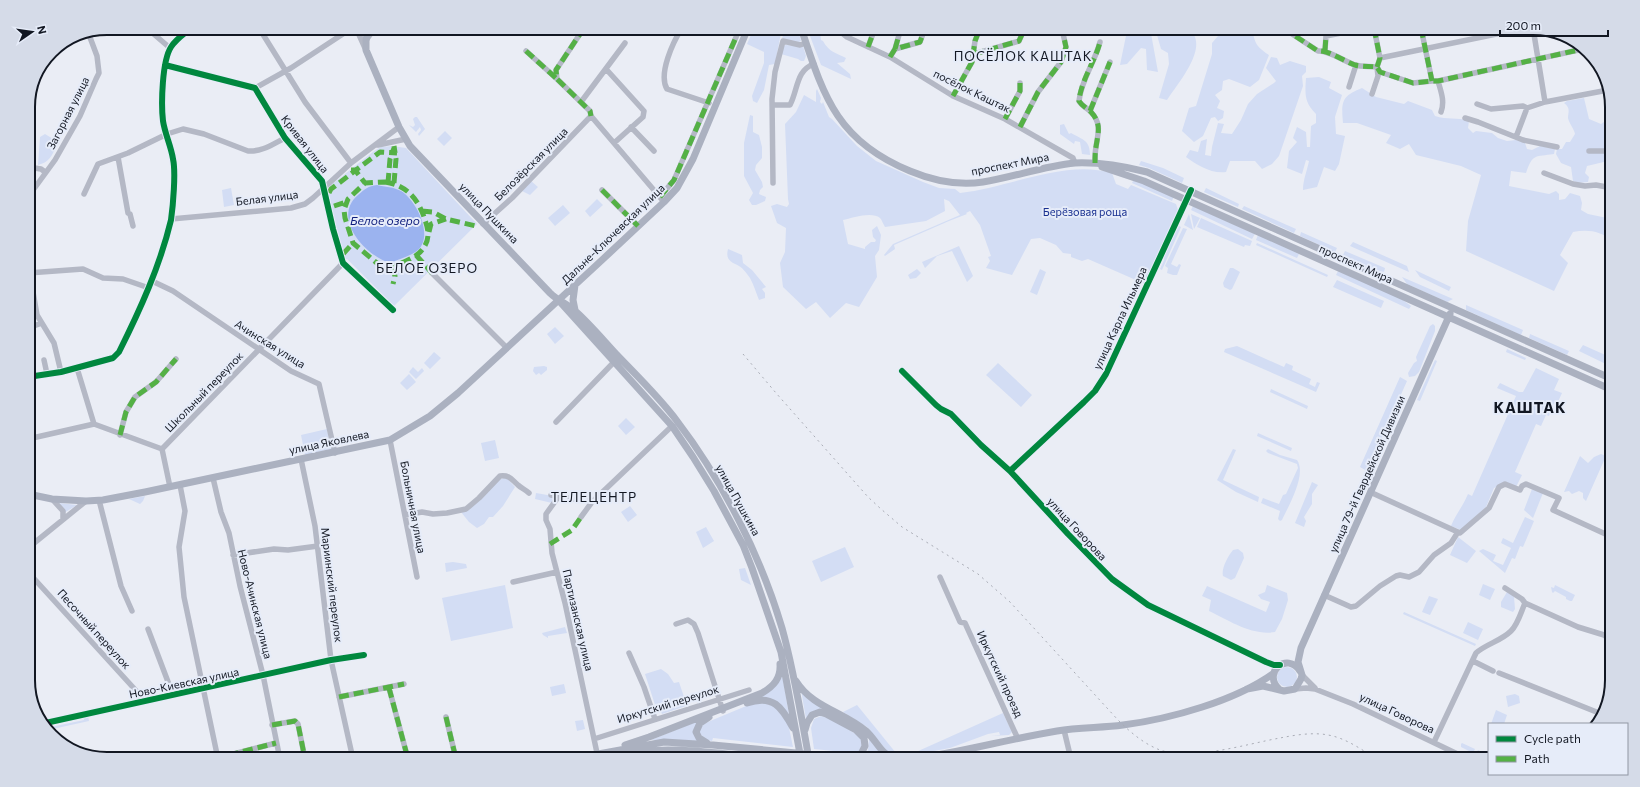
<svg xmlns="http://www.w3.org/2000/svg" width="1640" height="787" viewBox="0 0 1640 787" font-family="Commissioner,sans-serif">
<style>
.green{fill:#d3ddf4}
.water{fill:#9bb3ef}
.lines{fill:none;stroke-linecap:round;stroke-linejoin:round}
.minor{stroke:#b4b8c5;stroke-width:5.5}
.major{stroke:#abb1c0;stroke-width:7}
.rail{stroke:#a9acb5;stroke-width:1;stroke-dasharray:2 4;stroke-linecap:butt}
.quiet{stroke:#54b145;stroke-width:5;stroke-dasharray:10 5;stroke-linecap:butt}
.cycleway-casing{stroke:#e6ecf9;stroke-width:8}
.cycleway{stroke:#00873e;stroke-width:6}
.labels{text-anchor:middle;stroke-width:4;stroke-linejoin:round;paint-order:stroke}
.street-label{font-size:11px;fill:#121722;stroke:#e6ecf9}
.park-label{font-size:11px;fill:#193090;stroke:#e6ecf9}
.water-label{font-size:12px;font-style:italic;fill:#0c1b7b;stroke:#e6ecf9}
.quarter-label{font-size:13px;letter-spacing:1px;fill:#121722;stroke:#e6ecf9}
.district-label{font-size:15px;font-weight:bold;letter-spacing:1px;fill:#121722;stroke:#e6ecf9}
.rim{fill:none;stroke:#121722;stroke-width:2}
</style>
<rect width="100%" height="100%" fill="#eaedf5"/>
<path class="green" d="M754,28H782L775,64L769,65L764,90L757,103L753,101L752,96L764,63V52L747,44Z
M807,28H817L820,32L821,40L823,41C829,52 836,53 846,58L844,62L837,63L850,74L851,79L821,65Z
M1130,28H1150L1158,72L1147,70L1146,49L1141,48L1127,64L1120,65L1127,31Z
M1155,28H1187C1213,44 1177,84 1167,100L1159,98L1169,64L1168,53L1161,49Z
M1246,28H1252C1255,44 1256,46 1269,55L1259,80L1250,87L1229,79L1223,81L1222,90L1215,95L1220,101L1217,108L1224,111L1223,118L1218,121L1215,117L1211,118L1203,136L1194,142L1182,131L1189,108L1196,106L1212,54V43L1224,29L1238,33Z
M793,31L799,33L801,41L797,43L782,38L784,34Z
M786,45L803,46L806,56L804,61H801L798,59L781,54L783,46Z
M1271,57L1277,58L1280,65L1290,61L1306,66V72L1302,76L1303,86L1279,156L1272,164L1262,169L1255,161H1230L1226,172C1211,174 1197,165 1186,157L1190,150L1198,152L1201,141L1207,139L1205,155L1211,156L1212,147L1218,123L1224,124L1221,133L1232,134L1241,120L1248,104L1257,94L1274,83L1276,81L1266,68Z
M1319,77L1331,82L1329,88L1342,95L1335,117L1336,134L1345,136L1339,164L1335,171L1324,167L1317,187L1303,190C1303,180 1307,171 1309,161L1306,160L1302,174L1287,168L1289,151L1297,142L1293,138L1297,127L1306,132L1307,147H1310L1311,126L1316,123V114C1304,102 1305,94 1306,78Z
M1362,88L1376,97L1404,104L1408,101L1432,110L1435,116C1447,120 1457,117 1469,121L1468,128L1473,133L1476,131L1492,133L1498,138L1507,141L1516,140L1525,143L1527,149L1532,150L1540,146L1555,149L1554,154C1535,157 1533,153 1526,173L1511,171L1509,186L1549,194L1556,191L1559,194V200L1565,199L1570,193L1580,196L1582,203L1581,210L1588,214L1612,219V241C1601,231 1588,229 1573,232L1560,255L1568,263L1554,291L1466,251L1468,221L1481,175L1461,166L1416,155L1409,144L1400,149L1386,143L1391,135L1357,123H1343C1341,101 1342,96 1362,88Z
M817,89L821,98L820,102L822,104L823,102L829,117L832,119L857,146L876,161L923,182L939,188L955,189L960,193C1009,188 1064,159 1112,173L1116,184L1128,189L1131,185L1176,204L1178,210L1145,284L1088,259L1082,261L1071,257V254L1063,253L1056,245L1040,238L1031,239L1012,275L986,268L990,261L988,257L991,256L980,225L970,211L966,213L967,214L949,221L894,245L895,249L885,256L884,255L893,244L960,215L949,201L944,199L945,211L926,221L885,227C883,224 882,220 880,218C872,211 852,218 843,220L848,244L865,249V247L871,242H875L876,240L873,237L872,230L877,226L881,235L879,250L875,256L877,277L859,307L846,303L830,318L816,302L806,309L783,287L780,263L785,252L786,228L777,223L771,206L777,204L787,207L789,204L788,199L785,124L796,112L804,95L816,102V91Z
M1584,98L1589,119L1601,124L1607,120L1612,115V133H1608L1606,150L1612,152V160L1587,166L1585,173L1589,177L1588,182L1578,183L1573,181L1571,167L1561,163L1556,154L1557,149H1562L1566,142H1570L1575,134C1574,129 1569,123 1568,118C1568,112 1571,108 1564,103L1567,101Z
M750,115L753,116V132L759,135L762,147V158L756,165L755,170L762,182L763,187L760,190L759,194L766,197L765,201L756,205H752L749,200L753,193L744,176V143Z
M415,117H417L425,129L419,136L418,134L421,130L420,127L416,132L409,125L413,127L415,125L413,119Z
M1064,124L1069,134L1071,133C1083,140 1090,140 1090,155L1082,154L1080,142L1075,141L1074,144L1060,134V125Z
M445,131L452,138L444,146L437,139Z
M45,134L58,142C53,153 51,162 38,165L40,137Z
M392,146L406,148L477,224L394,306L347,259L345,260L342,253L327,197L329,188L331,185L374,151L381,147Z
M1141,161L1163,168L1184,178L1182,183L1149,168L1139,165Z
M1134,179L1174,196L1172,201L1132,183Z
M531,181L538,187L530,195L522,191Z
M231,188L234,205L224,207L222,190Z
M1206,188L1239,204L1238,207L1204,192Z
M597,199L603,205L590,217L585,211Z
M563,205L570,213L555,226L548,218Z
M1193,206L1255,234L1252,239L1191,210Z
M1244,206L1296,229L1294,233L1242,209Z
M1189,214L1193,230L1184,225Z
M1191,214L1200,218L1194,229Z
M1201,218L1252,241L1250,246L1245,245L1244,247L1197,227Z
M1179,226L1181,227L1162,270L1160,269L1164,260L1163,255Z
M1183,228L1187,229L1171,264L1177,267L1179,264L1181,265L1177,275H1173L1167,273L1168,268L1165,266Z
M1301,232L1337,248L1335,252L1300,236Z
M1258,235L1299,254L1297,258L1256,240Z
M1353,242L1407,266L1409,272L1350,246Z
M1257,243L1328,275L1327,277L1256,245Z
M959,246L973,276L967,282L952,251L937,256L925,268L922,262Z
M728,249L742,255L743,263L752,270L766,287L762,289L765,293V298L759,300C756,293 754,285 750,278C748,275 743,268 739,266C732,262 725,261 728,249Z
M1345,251L1385,268L1384,272L1376,270L1343,255Z
M1230,268H1233L1240,272L1232,289L1230,290L1224,287L1223,283Z
M917,269L921,273L916,278L910,279L908,275Z
M1040,269L1046,272L1037,295L1030,292Z
M1415,270L1451,287L1449,291L1420,277Z
M1338,271L1400,298L1411,306L1409,309L1336,275Z
M1402,277L1453,299L1447,302L1407,284Z
M1337,280L1384,301L1381,308L1333,287Z
M1466,305L1523,330L1521,335L1466,310Z
M1433,324L1435,326V331L1419,372L1415,376L1409,377L1408,373L1414,363L1417,361L1416,357L1430,326Z
M555,327L564,336L555,344L547,334Z
M1530,334L1569,351L1567,355L1529,338Z
M1583,345L1612,358V367L1579,351Z
M1237,346L1284,367L1286,363L1293,366L1292,370L1311,379L1309,384L1315,387L1317,382L1320,383L1316,392L1224,352L1225,349Z
M1507,349L1526,358L1525,360L1506,352Z
M434,352L441,358L430,369L424,363Z
M1435,360L1437,361L1420,401L1417,400Z
M998,363L1032,395L1021,407L986,375Z
M544,366L547,367V370L541,375L539,373L536,375L533,371L534,367Z
M413,367L418,372L422,368L424,371L416,379L409,372Z
M1536,368L1559,379L1554,390L1562,393L1557,404L1554,403L1549,416L1546,415L1541,426L1536,424L1515,472L1522,475L1516,487L1506,483L1494,488L1486,507L1461,530L1451,526C1456,514 1463,506 1468,494L1472,496L1516,396L1497,388L1500,383L1519,392H1523Z
M409,374L416,382L407,390L400,383Z
M1400,377L1407,381L1367,471L1360,467Z
M1271,389L1308,406L1307,409L1270,392Z
M626,418L635,427L626,435L618,426Z
M327,429L331,449L305,455L301,435Z
M1258,433L1292,448L1291,451L1257,436Z
M495,440L499,458L485,461L481,443Z
M1233,449L1236,450L1223,480L1259,497L1258,502L1236,492L1217,480Z
M1268,449L1280,455L1297,460C1307,474 1289,505 1282,520L1280,521L1278,519L1280,511L1261,503L1263,498L1279,504L1283,495L1286,494L1298,468L1297,464L1268,453L1266,451Z
M1601,454L1606,456L1586,501L1583,498V493L1579,491L1572,494L1569,491L1564,492L1580,456L1588,463L1594,457Z
M506,477L515,487L503,506L493,517H489L484,524L477,528L469,522L461,512L496,481Z
M1312,482L1318,485L1312,494V504L1304,517L1306,521L1304,527L1295,523Z
M1532,489L1543,493L1533,518L1524,510Z
M536,493L553,496L552,503L535,499Z
M145,496L143,501L140,504L129,499Z
M59,503L77,505L64,513Z
M630,506L637,515L628,522L621,512Z
M1525,517L1534,521L1523,547L1520,546L1515,559L1512,558L1505,573L1479,551L1483,549L1496,555L1493,561L1503,565L1511,548L1501,543L1503,538L1513,543Z
M706,527L714,541L703,548L696,532Z
M1458,537L1476,551L1467,563L1450,555Z
M845,547L854,567L821,582L812,561Z
M1238,549L1243,553L1244,558L1235,578L1231,580L1223,576C1221,569 1228,556 1233,550Z
M453,562L466,564L467,568L446,572L445,563Z
M745,568L751,585L741,580L739,569Z
M1483,584L1495,589L1490,600L1479,595Z
M505,585L513,628L451,641L442,598Z
M1267,585L1287,593L1288,600L1282,619L1275,632C1252,636 1228,620 1209,611L1211,600L1202,596L1207,586L1266,612L1270,602L1261,599L1258,595L1265,592Z
M1555,585L1575,595L1572,601H1570L1566,599V597L1555,591L1553,593L1552,592L1551,587L1554,588Z
M1507,592H1508L1514,597L1515,609L1513,612L1501,607V602Z
M1429,596L1438,599L1430,615L1422,612Z
M1404,612L1476,644L1475,646L1403,614Z
M1468,622L1483,629L1478,640L1463,633Z
M565,627L567,633L548,636V638L543,635L542,633Z
M1277 677a10 10 0 1 1 20 0a10 10 0 1 1-20 0Z
M661,669L668,674L674,683L679,682L686,703V706L662,714L660,710L657,711L645,674Z
M782,674L789,715L761,698V696Z
M564,684L566,693L552,696L550,687Z
M801,690L828,711L806,719Z
M1515,694L1519,696L1520,703L1508,707L1506,696Z
M764,703L778,707L788,723L793,747L713,738L712,741L707,740L700,734V730L703,724L751,704Z
M857,705L896,753L916,752L1003,713L1012,732L1009,735L991,736L1000,735L999,732L988,734L950,748L923,753L894,755L887,751L867,727L843,712Z
M1496,710L1507,715L1504,724H1491Z
M88,716L89,721L48,730L46,728L84,720V717Z
M821,716L834,720L862,738L863,747L858,752L853,753L814,749L811,728L814,719Z
M583,720L585,729L577,731L575,721Z
M700,720L699,741L651,740Z
M869,739L885,757L864,756L868,750Z
M1462,743L1475,749L1473,753L1461,747V744Z
M1478,750L1489,756V759H1485L1476,754Z
M676,754L740,758L693,759Z"/>
<path class="water" d="M377,185C385,187 394,187 401,191C416,200 434,235 418,250C411,256 399,259 390,263C366,256 331,218 358,195C365,189 368,186 377,185Z"/>
<g class="lines">
<path class="minor" d="M259,28L305,102L351,163
M356,28L365,48
M584,28L556,70L557,79L590,111L591,116L664,202
M682,28C673,42 658,74 667,89L709,103
M708,28L725,33
M836,28L847,37L890,57L953,96L1005,119L1073,158L1075,163
M1190,28L1202,31L1205,28
M1283,28L1318,51C1329,50 1343,61 1355,65C1362,67 1370,66 1377,67L1380,72L1413,83L1432,81H1438L1583,49
M1421,28L1432,81
M1533,28L1545,102
M149,30L170,48
M1326,36L1366,28
M367,39L375,28
M868,47L875,28
M895,49L901,28
M1325,50L1326,36L1325,28
M526,51L557,79
M974,54L1019,41L1024,30
M890,57L895,49L920,42L925,28
M1380,58L1526,28
M165,65L255,88L285,138L322,181L333,229L343,263L393,310
M606,69L644,111L643,117L614,143
M1438,81C1441,92 1445,101 1441,112
M1349,87L1356,65
M255,88L291,68L352,28
M1372,94L1378,76L1377,67L1380,58L1374,28
M953,96L972,62L975,41L980,28
M581,102L625,43
M1477,104L1491,109L1523,106L1527,108L1545,102L1608,90
M772,105H790C798,90 796,70 814,64
M1090,111L1110,62
M1465,118L1478,122L1523,140L1557,147
M1005,119L1020,91V83
M631,127L654,151
M1020,127L1038,92L1061,62L1066,47L1062,29
M1516,137L1527,108
M378,145L406,139
M1589,151H1612
M118,157L128,213L130,214L133,226
M1095,163C1095,158 1095,152 1096,147C1098,133 1102,124 1091,112C1087,108 1082,106 1079,101C1081,80 1095,62 1100,42
M28,167L41,169L45,172
M1544,173L1573,184L1585,186L1596,185L1612,188
M773,183L772,99L775,72L783,41L800,45L806,43
M602,190L638,226
M84,194L98,164L128,153L167,134L183,129L204,134L248,151C262,152 273,144 285,138
M28,197L55,160L80,116L96,79L99,73L97,56L88,32
M660,197L674,180L740,28
M171,219L291,208L305,204L313,198L351,163L399,127
M483,224L512,198L591,116
M28,230L33,269L32,278L33,292L37,315L54,343L61,372
M28,273L83,269L103,278L123,279L149,288
M432,273L507,348
M152,281L173,291L291,371L319,384L335,453
M28,328L42,323
M44,360L47,374
M77,368L94,424
M902,371L936,405L941,409L951,414L981,445L1010,471L1068,534L1112,579L1148,605L1266,662L1274,665H1280
M28,377L61,372L113,358L119,352C140,310 160,266 171,220C173,206 176,172 173,159C171,146 165,134 163,121C161,104 162,61 171,47C176,39 184,34 191,28
M556,422L614,362
M120,435L126,412L135,397L156,382L176,359
M28,439L94,424L162,449
M390,440L417,577
M162,449L343,263
M162,449L170,487
M301,459L315,526L331,660L353,759
M1010,471L1084,402L1095,391L1106,374L1191,190
M213,478L221,512L229,533L240,586L263,675L280,759
M180,485L185,511L179,547L184,597L218,759
M1370,492L1460,533L1489,508L1499,487L1505,484L1520,490L1522,486L1526,484L1559,498L1553,510L1612,537
M551,495L592,502
M559,496L546,514V520L550,529L552,553L565,603L597,753
M52,499L63,511V519
M99,500L121,586L132,611
M405,515L422,512L433,514L447,513L466,509L479,498L500,476C510,475 511,479 518,485C521,488 526,490 529,493
M581,517L592,502L672,426
M28,548L86,501
M233,555L274,549L288,550L318,546
M28,572L140,695L142,702
M940,577L960,622L965,623L1018,739
M513,582L557,572
M1505,588L1522,599L1525,603L1578,627L1604,635L1612,641
M1324,595L1351,607L1356,606L1380,586L1396,576L1400,575L1409,577L1419,572L1434,555L1451,543L1458,532
M676,624L688,620L694,624L698,633L723,711
M148,629L173,695
M629,653L644,687L655,719
M1473,661L1493,671
M1499,673L1604,715
M1302,675L1315,688
M389,688L408,759
M1295,689L1306,688L1315,689L1353,704L1468,759
M339,697L404,684
M446,717L456,759
M41,724L331,660L364,655
M272,725L295,721L298,724L305,759
M1064,730L1071,759
M594,739L749,690
M1434,742L1476,653C1486,644 1501,641 1511,631C1518,624 1521,612 1525,603
M214,759L276,743"/>
<path class="major" d="M368,28L366,41V50L399,127L410,146L550,293C557,300 567,304 574,310C589,323 603,340 616,354C637,376 659,397 677,421C723,481 761,557 782,628C794,671 801,715 809,759
M801,28C824,97 837,141 910,171C934,181 957,186 983,182C1014,177 1044,166 1075,163C1100,162 1123,166 1147,172L1612,379
M1102,167L1144,181L1612,390
M575,285L573,300L575,310
M560,302L672,426L693,457L714,491L743,545L752,568L781,652L801,759
M28,494L52,499L86,501L103,500L145,492L390,440L430,416L458,393L602,260L664,202L677,188L693,159L748,28
M796,681C812,707 844,712 866,731C876,740 881,754 894,759
M1247,689L1263,686L1284,691L1295,689L1301,679L1302,675L1298,662L1301,648L1450,314
M1279,689C1262,673 1287,651 1300,671
M747,703C773,694 782,707 793,728
M805,730L807,723L812,715L820,712L826,714L856,730L864,738L865,746L861,754L851,758
M707,743L699,738L696,732L700,723L709,717
M625,745L649,737L762,693C774,686 781,678 780,664
M656,754L684,759
M571,759L664,742L713,745L859,759
M605,759C625,755 647,750 668,750C704,750 740,756 775,759
M914,759C962,752 1009,739 1057,731C1079,727 1101,728 1123,725C1170,719 1235,701 1274,673"/>
<path class="rail" d="M743,354L776,393L868,497L881,509L902,527L978,574L1010,602L1118,720C1130,732 1144,744 1160,750C1193,761 1246,744 1280,738C1295,735 1313,732 1328,735C1346,738 1362,750 1377,759"/>
<path class="quiet" d="M584,28L556,70L557,79L590,111L591,116
M1190,28L1202,31L1205,28
M1283,28L1318,51C1329,50 1343,61 1355,65C1362,67 1370,66 1377,67L1380,72L1413,83L1432,81H1438L1583,49
M1374,28L1380,58L1377,67
M1421,28L1432,81
M868,47L875,28
M895,49L901,28
M1325,50L1326,36L1325,28
M526,51L557,79
M974,54L1019,41L1024,30
M890,57L895,49L920,42L925,28
M953,96L972,62L975,41L980,28
M1090,111L1110,62
M1005,119L1020,91V83
M1020,127L1038,92L1061,62L1066,47L1062,29
M1095,163C1095,158 1095,152 1096,147C1098,133 1102,124 1091,112C1087,108 1082,106 1079,101C1081,80 1095,62 1100,42
M351,170H355L365,183
M385,182C407,185 419,200 425,220C429,231 430,240 422,250C416,258 399,264 390,268L378,264L353,243L345,218L344,210L348,199L365,183Z
M388,183L390,159L394,148
M394,183L396,159L394,146
M602,190L638,226
M329,193L331,189L380,152L397,153
M660,197L674,180L740,28
M334,206L346,202
M422,211L433,212L446,219L476,226
M429,232L431,224L446,219
M343,254L353,243
M416,255L432,273
M392,267L395,276L393,284
M120,435L126,412L135,397L156,382L176,359
M550,544L572,530L581,517
M389,688L408,759
M339,697L404,684
M446,717L456,759
M272,725L295,721L298,724L305,759
M214,759L276,743"/>
<defs>
<path id="cycleway" d="M165,65L255,88L285,138L322,181L333,229L343,263L393,310
M902,371L936,405L941,409L951,414L981,445L1010,471L1068,534L1112,579L1148,605L1266,662L1274,665H1280
M28,377L61,372L113,358L119,352C140,310 160,266 171,220C173,206 176,172 173,159C171,146 165,134 163,121C161,104 162,61 171,47C176,39 184,34 191,28
M1010,471L1084,402L1095,391L1106,374L1191,190
M41,724L331,660L364,655"/>
</defs>
<use href="#cycleway" class="cycleway-casing"/>
<use href="#cycleway" class="cycleway"/>
</g>
<g class="labels">
<g class="street-label">
<text transform="translate(972 91) rotate(26)" y="4">посёлок Каштак</text>
<text transform="translate(68 113) rotate(-63)" y="4">Загорная улица</text>
<text transform="translate(305 144) rotate(52)" y="4">Кривая улица</text>
<text transform="translate(531 164) rotate(-45)" y="4">Белозёрская улица</text>
<text transform="translate(1010 164) rotate(-11)" y="4">проспект Мира</text>
<text transform="translate(267 198) rotate(-7)" y="4">Белая улица</text>
<text transform="translate(489 213) rotate(46)" y="4">улица Пушкина</text>
<text transform="translate(613 234) rotate(-44)" y="4">Дальне-Ключевская улица</text>
<text transform="translate(1356 264) rotate(24)" y="4">проспект Мира</text>
<text transform="translate(1120 318) rotate(-65)" y="4">улица Карла Ильмера</text>
<text transform="translate(270 344) rotate(32)" y="4">Ачинская улица</text>
<text transform="translate(204 392) rotate(-46)" y="4">Школьный переулок</text>
<text transform="translate(329 442) rotate(-12)" y="4">улица Яковлева</text>
<text transform="translate(1367 474) rotate(-66)" y="4">улица 79-й Гвардейской Дивизии</text>
<text transform="translate(738 500) rotate(61)" y="4">улица Пушкина</text>
<text transform="translate(413 507) rotate(79)" y="4">Больничная улица</text>
<text transform="translate(1077 529) rotate(47)" y="4">улица Говорова</text>
<text transform="translate(332 585) rotate(83)" y="4">Мариинский переулок</text>
<text transform="translate(255 604) rotate(76)" y="4">Ново-Ачинская улица</text>
<text transform="translate(578 620) rotate(77)" y="4">Партизанская улица</text>
<text transform="translate(94 629) rotate(48)" y="4">Песочный переулок</text>
<text transform="translate(1000 674) rotate(65)" y="4">Иркутский проезд</text>
<text transform="translate(184 683) rotate(-12)" y="4">Ново-Киевская улица</text>
<text transform="translate(668 704) rotate(-17)" y="4">Иркутский переулок</text>
<text transform="translate(1397 713) rotate(25)" y="4">улица Говорова</text>
</g>
<g class="park-label">
<text x="1085" y="216">Берёзовая роща</text>
</g>
<g class="water-label">
<text x="385" y="225">Белое озеро</text>
</g>
<g class="quarter-label">
<text x="1023" y="61">ПОСЁЛОК КАШТАК</text>
<text x="427" y="273">БЕЛОЕ ОЗЕРО</text>
<text x="594" y="502">ТЕЛЕЦЕНТР</text>
</g>
<g class="district-label">
<text x="1530" y="413">КАШТАК</text>
</g>
</g>
<path d="M0 0H1640V787H0ZM107 35H1533A72 72 0 0 1 1605 107V680A72 72 0 0 1 1533 752H107A72 72 0 0 1 35 680V107A72 72 0 0 1 107 35Z" fill="#d5dbe8" fill-rule="evenodd"/>
<path class="rim" d="M107 35H1533A72 72 0 0 1 1605 107V680A72 72 0 0 1 1533 752H107A72 72 0 0 1 35 680V107A72 72 0 0 1 107 35Z"/>
<rect x="1488" y="723" width="140" height="52" fill="#e6ecf9" stroke="#9197a3"/>
<rect x="1496" y="736" width="20" height="6" fill="#00873e" stroke="#9197a3"/>
<text x="1524" y="743" font-size="12" fill="#121722">Cycle path</text>
<rect x="1496" y="756" width="20" height="6" fill="#54b145" stroke="#9197a3"/>
<text x="1524" y="763" font-size="12" fill="#121722">Path</text>
<g transform="translate(32 32) rotate(77)" stroke="#e6ecf9" stroke-width="3" paint-order="stroke">
<path d="M0-3L7 15L0 10L-7 15Z" fill="#121722"/>
<text y="-6" font-size="11" font-weight="bold" text-anchor="middle" fill="#121722">N</text>
</g>
<path d="M1500 30v6h108v-6" fill="none" stroke="#121722" stroke-width="2"/>
<text x="1506" y="30" font-size="12" fill="#121722" stroke="#e6ecf9" stroke-width="3" paint-order="stroke">200 m</text>
</svg>
